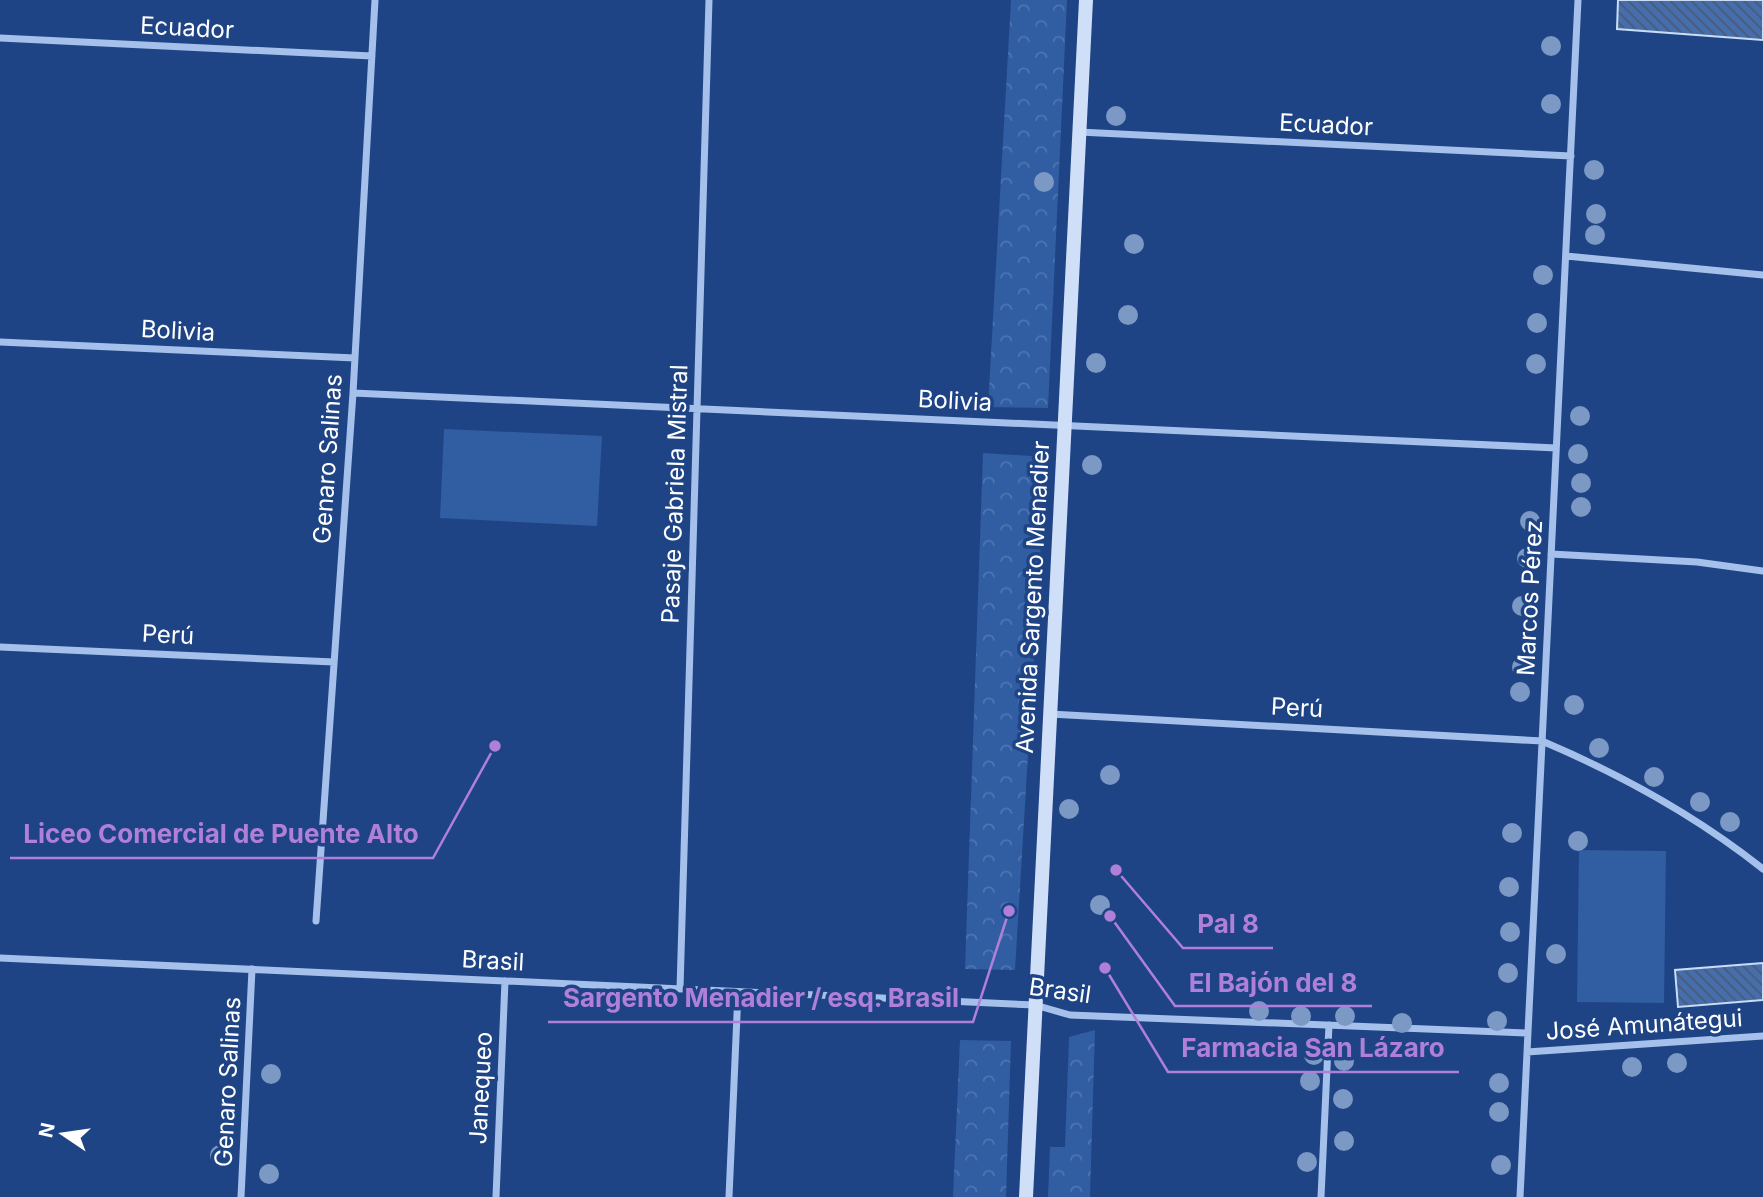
<svg xmlns="http://www.w3.org/2000/svg" width="1763" height="1197" viewBox="0 0 1763 1197" font-family="Inter,sans-serif">
<style>
.park{fill:url(#park-crowns)}
.pitch{fill:#315da2}
.building{fill:url(#building-back-hatch);stroke:#c9dcf8;stroke-width:2}
.lines{fill:none;stroke-linecap:round;stroke-linejoin:round}
.street{stroke:#a5c0ea;stroke-width:7}
.secondary{stroke:#d0dff8;stroke-width:14}
.tree{fill:#7c98c4}
.labels{text-anchor:middle;stroke-width:7;stroke-linejoin:round;paint-order:stroke}
.street-label{font-size:24px;fill:#fff;stroke:#1e4485}
.leader{fill:none;stroke:#b080d9;stroke-width:2.5}
.callout-dot{fill:#b080d9;stroke:#1e4485;stroke-width:2.5}
.callout-label{font-size:26px;text-anchor:middle;font-weight:bold;fill:#b080d9;stroke:#1e4485;stroke-width:7;stroke-linejoin:round;paint-order:stroke}
</style>
<defs>
<pattern id="park-crowns" width="20" height="18" patternUnits="userSpaceOnUse" patternTransform="scale(1.75)"><rect width="20" height="18" fill="#315da2"/><path d="M2 6a3 3 0 1 1 6 0M12 15a3 3 0 1 1 6 0" fill="none" stroke="#5075b0"/></pattern>
<pattern id="building-back-hatch" width="6" height="6" patternUnits="userSpaceOnUse" patternTransform="scale(1.75)"><rect width="6" height="6" fill="#466ead"/><path d="M-1 5l2 2M0 0l6 6M5-1l2 2" fill="none" stroke="#4a5a73"/></pattern>
</defs>
<rect width="100%" height="100%" fill="#1e4485"/>
<path class="park" d="M1011,0H1067L1048,408L988,407Z
M983,453L1046,457L1015,970L965,969Z
M1095,1030L1090,1197H1048L1050,1147H1065L1069,1037Z
M960,1040L1011,1041L1006,1197H953Z"/>
<path class="pitch" d="M444,429L602,436L597,526L440,518Z
M1579,850L1666,851L1664,1003L1577,1002Z"/>
<path class="building" d="M1618,0H1763V40L1617,29Z
M1763,963V1000L1678,1007L1675,970Z"/>
<g class="lines">
<path class="street" d="M0,38L372,56
M1079,132L1571,156
M1566,256L1763,275
M0,342L355,358
M353,393L1556,448
M1551,554L1697,562L1763,571
M0,647L334,662
M1050,714L1542,741C1622,775 1695,815 1763,869
M316,921L353,393L375,0
M0,958L1035,1005L1070,1015L1528,1033
M680,989L709,0
M1527,1052L1763,1036
M241,1197L252,969
M496,1197L505,981
M729,1197L738,992
M1321,1197L1329,1025
M1520,1197L1578,0"/>
<path class="secondary" d="M1026,1197L1086,0"/>
</g>
<g class="tree">
<circle cx="1551" cy="46" r="10"/>
<circle cx="1551" cy="104" r="10"/>
<circle cx="1116" cy="116" r="10"/>
<circle cx="1594" cy="170" r="10"/>
<circle cx="1044" cy="182" r="10"/>
<circle cx="1596" cy="214" r="10"/>
<circle cx="1595" cy="235" r="10"/>
<circle cx="1134" cy="244" r="10"/>
<circle cx="1543" cy="275" r="10"/>
<circle cx="1128" cy="315" r="10"/>
<circle cx="1537" cy="323" r="10"/>
<circle cx="1096" cy="363" r="10"/>
<circle cx="1536" cy="364" r="10"/>
<circle cx="1580" cy="416" r="10"/>
<circle cx="1578" cy="454" r="10"/>
<circle cx="1092" cy="465" r="10"/>
<circle cx="1581" cy="483" r="10"/>
<circle cx="1581" cy="507" r="10"/>
<circle cx="1530" cy="521" r="10"/>
<circle cx="1527" cy="558" r="10"/>
<circle cx="1522" cy="606" r="10"/>
<circle cx="1522" cy="667" r="10"/>
<circle cx="1520" cy="692" r="10"/>
<circle cx="1574" cy="705" r="10"/>
<circle cx="1599" cy="748" r="10"/>
<circle cx="1110" cy="775" r="10"/>
<circle cx="1654" cy="777" r="10"/>
<circle cx="1700" cy="802" r="10"/>
<circle cx="1069" cy="809" r="10"/>
<circle cx="1730" cy="822" r="10"/>
<circle cx="1512" cy="833" r="10"/>
<circle cx="1578" cy="841" r="10"/>
<circle cx="1509" cy="887" r="10"/>
<circle cx="1100" cy="905" r="10"/>
<circle cx="1510" cy="932" r="10"/>
<circle cx="1556" cy="954" r="10"/>
<circle cx="1508" cy="973" r="10"/>
<circle cx="1259" cy="1011" r="10"/>
<circle cx="1301" cy="1016" r="10"/>
<circle cx="1345" cy="1016" r="10"/>
<circle cx="1497" cy="1021" r="10"/>
<circle cx="1402" cy="1023" r="10"/>
<circle cx="1314" cy="1055" r="10"/>
<circle cx="1344" cy="1061" r="10"/>
<circle cx="1677" cy="1063" r="10"/>
<circle cx="1632" cy="1067" r="10"/>
<circle cx="271" cy="1074" r="10"/>
<circle cx="1310" cy="1081" r="10"/>
<circle cx="1499" cy="1083" r="10"/>
<circle cx="1343" cy="1099" r="10"/>
<circle cx="1499" cy="1112" r="10"/>
<circle cx="1344" cy="1141" r="10"/>
<circle cx="220" cy="1155" r="10"/>
<circle cx="1307" cy="1162" r="10"/>
<circle cx="1501" cy="1165" r="10"/>
<circle cx="269" cy="1174" r="10"/>
</g>
<g class="labels">
<g class="street-label">
<text transform="translate(187 28) rotate(3)" y="8">Ecuador</text>
<text transform="translate(1326 125) rotate(3)" y="8">Ecuador</text>
<text transform="translate(178 331) rotate(3)" y="8">Bolivia</text>
<text transform="translate(955 401) rotate(3)" y="8">Bolivia</text>
<text transform="translate(328 459) rotate(-86)" y="8">Genaro Salinas</text>
<text transform="translate(675 494) rotate(-88)" y="8">Pasaje Gabriela Mistral</text>
<text transform="translate(1033 597) rotate(-87)" y="8">Avenida Sargento Menadier</text>
<text transform="translate(1530 598) rotate(-87)" y="8">Marcos Pérez</text>
<text transform="translate(168 635) rotate(3)" y="8">Perú</text>
<text transform="translate(1297 708) rotate(3)" y="8">Perú</text>
<text transform="translate(493 961) rotate(3)" y="8">Brasil</text>
<text transform="translate(1060 991) rotate(8)" y="8">Brasil</text>
<text transform="translate(1644 1025) rotate(-4)" y="8">José Amunátegui</text>
<text transform="translate(228 1082) rotate(-87)" y="8">Genaro Salinas</text>
<text transform="translate(481 1088) rotate(-87)" y="8">Janequeo</text>
</g>
</g>
<path class="leader" d="M495 746L433 858H10M1116 870L1183 948H1273M1110 916L1175 1006H1372M1009 911L973 1022H548M1105 968L1168 1072H1459"/>
<g class="callout-dot">
<circle cx="495" cy="746" r="7"/>
<circle cx="1116" cy="870" r="7"/>
<circle cx="1110" cy="916" r="7"/>
<circle cx="1009" cy="911" r="7"/>
<circle cx="1105" cy="968" r="7"/>
</g>
<g class="callout-label">
<text x="221" y="843">Liceo Comercial de Puente Alto</text>
<text x="1228" y="933">Pal 8</text>
<text x="1273" y="992">El Bajón del 8</text>
<text x="761" y="1007">Sargento Menadier / esq. Brasil</text>
<text x="1313" y="1057">Farmacia San Lázaro</text>
</g>
<g transform="translate(63 1134) rotate(283)" stroke="#1e4485" stroke-width="5" paint-order="stroke">
<path d="M0-5L12 26L0 18L-12 26Z" fill="#ffffff"/>
<text y="-10" font-size="19" font-weight="bold" text-anchor="middle" fill="#ffffff">N</text>
</g>
</svg>
